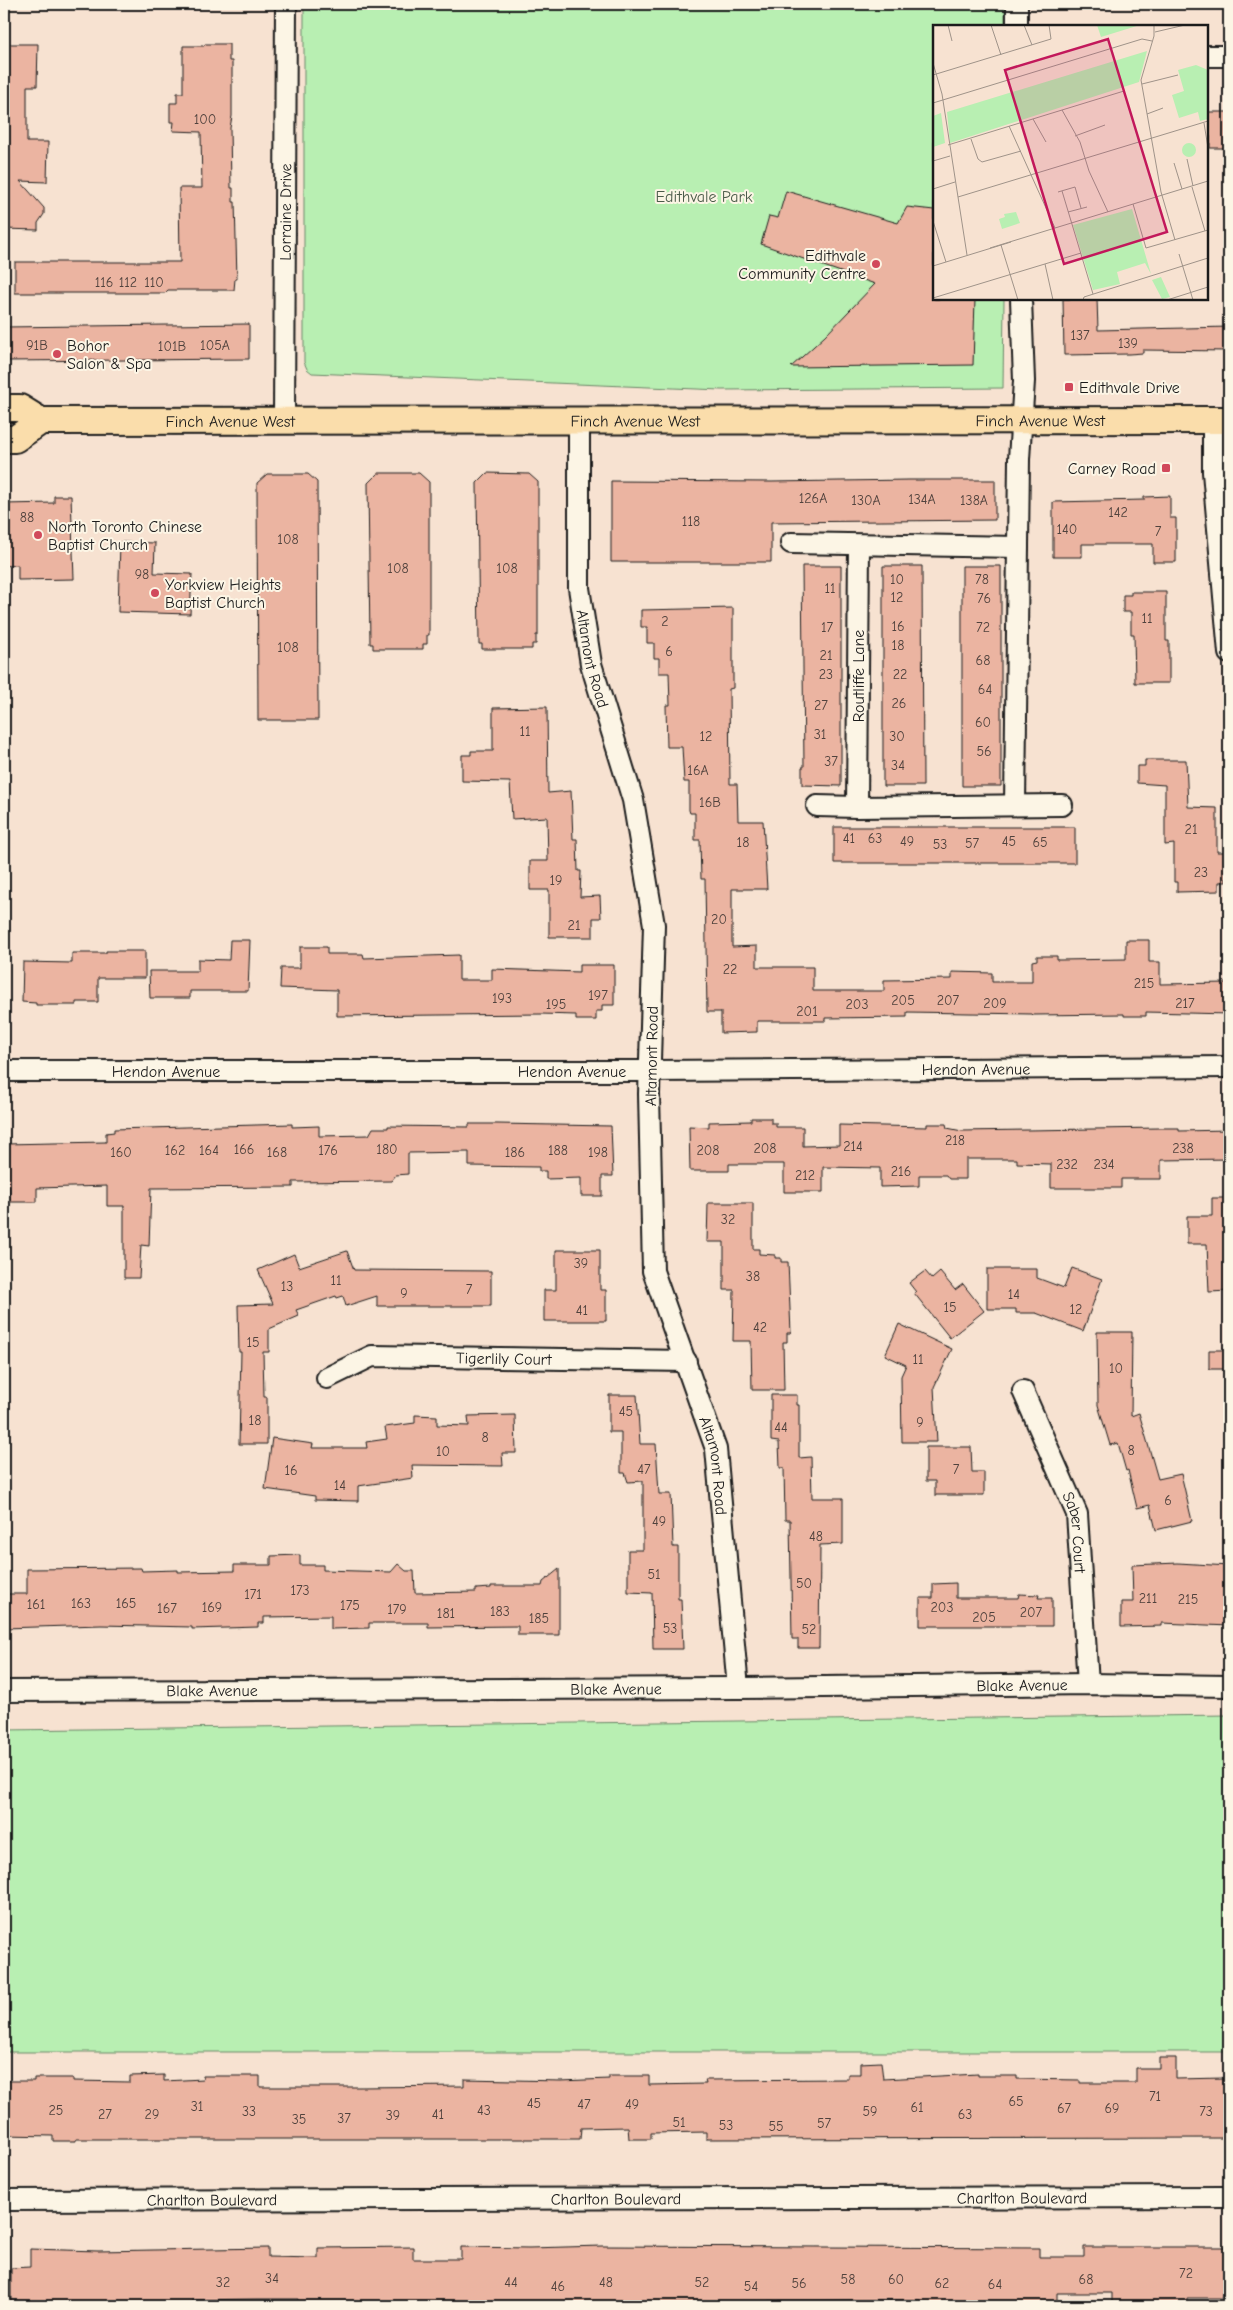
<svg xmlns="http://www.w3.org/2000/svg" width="1233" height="2310" viewBox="0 0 1233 2310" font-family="'Comic Neue',sans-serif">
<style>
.green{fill:#b8efb2;stroke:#6a8667}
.building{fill:#ebb4a1;stroke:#1c1c1c}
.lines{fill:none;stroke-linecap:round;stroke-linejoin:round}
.minor-casing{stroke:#1c1c1c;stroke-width:24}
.major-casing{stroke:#1c1c1c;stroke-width:30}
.minor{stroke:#fcf5e5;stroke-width:20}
.major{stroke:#faddab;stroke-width:26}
.poi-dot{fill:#d1495b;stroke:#fcf5e5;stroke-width:2}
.labels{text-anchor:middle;stroke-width:4;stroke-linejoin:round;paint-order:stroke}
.number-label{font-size:14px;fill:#50423d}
.park-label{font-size:16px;fill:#4b5b49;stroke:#fcf5e5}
.street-label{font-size:16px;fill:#1c1c1c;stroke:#fcf5e5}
.poi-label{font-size:16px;fill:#1c1c1c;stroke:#fcf5e5;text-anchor:start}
.inset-road{fill:none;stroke:#9f9389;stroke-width:1}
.view{fill:#c2185b;fill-opacity:0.15;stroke:#c2185b;stroke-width:2.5}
.inset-edge{fill:none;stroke:#1c1c1c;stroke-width:2.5}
</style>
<rect width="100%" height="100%" fill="#f7e2d1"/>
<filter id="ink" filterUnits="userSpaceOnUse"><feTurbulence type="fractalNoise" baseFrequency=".02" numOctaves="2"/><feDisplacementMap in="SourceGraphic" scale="10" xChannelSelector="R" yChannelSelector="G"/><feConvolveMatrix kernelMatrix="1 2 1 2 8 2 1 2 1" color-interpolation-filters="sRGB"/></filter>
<g filter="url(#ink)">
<path class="green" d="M304,4H1005V26H934V299H1004L1003,388L721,390L312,373L307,369L304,362Z
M1229,1715V2052H4V1730Z"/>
<path class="building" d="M4,44H38L37,86H27V142H48L47,182L20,181L44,208V214L38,223V230L4,229Z
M205,44H229V61H232V116L230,128L231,188H233V202H235L237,279H235L234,290H168L165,293H15V262H180L179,188H202L201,132L173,131L174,122H170V103H177V93H183V46H204Z
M1207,112H1229V148H1210V136H1207Z
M786,191L898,223L907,207L934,210V299H975L973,365L791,367L825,336L875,284L761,244L769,216L778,218Z
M1063,299H1097L1098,330L1229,327V351L1143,350V353L1129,354L1064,355Z
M249,324V359L4,361V327Z
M378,473H419L429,482V635H427V644H423V649H373V644H370L368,483Z
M487,473L529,474L538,482V635H536V644H532V649H482V644H479L477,483Z
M267,474H308L317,482L318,720H258L257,483Z
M909,480H995V520L771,522V562H611V481L771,482Z
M54,496H71L74,579L18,580V565L4,566V504L54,503Z
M1170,496V518H1176V562H1153V544H1082V557H1053V502L1144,500V497Z
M120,542L155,543L154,573L192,574L190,614L118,612Z
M802,566H841V786L802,785V767H804Z
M883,566H922L923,786H883Z
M962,566H1001V786H962Z
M1131,592H1166V641H1169V683H1135L1134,634H1131V612H1123V595H1131Z
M733,608V688L729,689L730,784H737L738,821H763L767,889H732V947L757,946V967H813V991H884V980L952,979V972L992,973V982H1032V961L1037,960V956H1057V960H1060L1126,959V940H1149V962H1160V984L1229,983V1014L1146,1012V1016H1124V1014L1033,1015L1032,1014L907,1012V1017L825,1018V1021H757V1032L721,1033V1012H707L705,879H701L700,840H695V813H690L689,810V782H684L682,747H667L666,705H670L669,673H659V658H654V643H647V627H641V610Z
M547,707L548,793L571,791L573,839H577L578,871H581L580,897L600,896L601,918H593V937H549V890H530V861H548L547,817L512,819L510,782L462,781V755H471V751H493V708Z
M1145,760H1186L1188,807L1217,808V852H1226V882H1219V891L1177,892V882H1174V844L1165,845V785L1137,783V766H1145Z
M834,827H1075V863H834Z
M230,940H250L248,991H190V998H150L149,971H198V959L229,960Z
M300,947H327V954H363L364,958L459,955V980H492V969L579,972V965H614V1005H602V1011H596V1020H576V1015L541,1014L337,1016V990L280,988L281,968H300Z
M106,951H145V978H98V1002H76V1005H36V1003L22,1002L23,962L72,963V953H106Z
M751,1118H771V1123H776V1127H803V1146L839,1145V1125L927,1127V1124H946L947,1128L962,1131L1160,1128H1179V1131L1229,1130V1159L1161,1160V1179H1121V1188H1051V1164L1017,1163V1159H966V1179H949L946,1175H919V1186L880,1187V1168L823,1167V1192H784V1164H729V1171H690L689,1126L709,1127V1122L751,1121Z
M292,1124V1127L319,1126V1136L369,1135L373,1128H388V1126L469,1127V1124H497L611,1126L613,1176H602V1196H581V1178L546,1179V1171H539V1167L469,1166V1152L408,1153V1174L396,1175L391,1181L293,1182V1187L151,1188L149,1246L141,1245L139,1278H124V1206H107V1186L37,1188V1202H10L9,1186H4V1144L106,1142V1133L114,1132V1129Z
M1212,1198H1229V1291L1209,1292L1207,1244H1187V1216H1212Z
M708,1203H753V1249H759V1254L775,1255V1258H781V1262H788L791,1333H787V1342H783L784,1390H752L751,1341H733L734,1290H724V1242H707Z
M556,1250H600V1290H606V1321H544V1290H556Z
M347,1251L354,1270L491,1271V1306H377V1296L346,1306L343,1296L337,1298L336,1296L296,1310L299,1316L269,1329V1352H263L264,1397H267V1444H239L241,1352H239L238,1305L273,1304L258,1270L294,1254L299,1267Z
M1072,1268L1102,1279L1083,1331L1036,1313H1016V1309H987V1269H1037V1278L1064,1288Z
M925,1271L932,1279L940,1272L955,1290L963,1284L984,1311L950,1338L914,1293L916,1292L909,1283Z
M899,1324L952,1349L934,1387L937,1442H902L901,1376L906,1365L885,1355Z
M1097,1332H1132L1131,1416L1139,1413L1158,1479L1181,1474L1192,1521L1156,1530L1150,1505L1137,1508L1128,1470L1126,1471L1118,1443L1110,1445L1098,1405Z
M1209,1350H1229V1369H1209Z
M609,1395H637L640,1444H656L659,1494H671L673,1547H678V1599H681L683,1649H653L652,1593L628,1592V1550H643V1481L628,1482L625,1473H621V1432H609Z
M771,1395H797V1405H799V1458L811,1457L812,1498H843V1544L820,1545L819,1648H798V1639H792L790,1520H785L784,1468H780L779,1442L771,1441Z
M415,1415L437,1416V1425L469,1426L468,1416L515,1415L516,1453H502L503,1466L412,1465L413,1478L358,1486V1501L315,1500V1496L265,1489L272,1438L313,1444L312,1448H367L366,1442L387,1439L385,1427L415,1423Z
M926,1447H971L972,1472H984V1495H935V1481H926Z
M300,1555V1565H323V1570L391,1572L398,1564L406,1571H414L415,1593L476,1592V1589L491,1588V1586H542L543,1582L559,1569V1635H518V1626L428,1627V1623H369V1628L331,1629V1616L264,1617V1623H258V1627L192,1629V1627L101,1625L4,1628V1594H27V1569L141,1568L142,1571L178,1570V1572L234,1571V1565H271V1556Z
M1178,1563L1229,1566V1626L1162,1623V1626L1121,1627V1602H1133L1132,1565Z
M956,1583V1598H1018L1019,1594L1039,1595L1038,1598H1052V1626H920V1598H933V1584Z
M1159,2058H1176V2079L1224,2078V2138L706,2139V2132L651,2133V2139H629L628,2127L581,2128L580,2139H76V2141H53V2136L4,2135V2084H7V2081H34V2078H73V2081L130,2082V2076L164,2075V2081L203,2079V2076H260V2087H360L464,2086V2079L561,2081L609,2079V2076H649V2085L706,2084L705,2080L848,2079V2074H860V2063L881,2062L883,2079L978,2074V2076H1017V2079L1080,2080V2083H1136V2068H1159Z
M602,2246L1039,2248V2257H1084V2247H1229V2298H1187V2304H1112V2293H1057V2304H992V2306H921V2300H874L768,2301L769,2306H687V2304L298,2306V2299H256L193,2300V2306H11V2268L30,2267V2249L98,2251L268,2248V2257L318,2258V2248L413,2247V2259H461V2247L529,2248Z"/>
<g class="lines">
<defs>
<g id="minor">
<path d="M1017,4V26"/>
<path d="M1207,56H1229"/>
<path id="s1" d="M284,420L286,4"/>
<path id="s2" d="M579,420V588L591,664L633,800L654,925L649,1094L653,1271L716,1449L738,1688"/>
<path d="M1213,420V472L1229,653"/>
<path d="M791,543L1018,547"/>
<path d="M859,545L857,807L1062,805"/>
<path d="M1015,805L1019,459L1024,381L1021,299"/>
<path d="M817,806L857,807"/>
<path id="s3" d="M4,1071H650L1229,1067"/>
<path id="s4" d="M327,1378L372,1356L686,1361"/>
<path id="s5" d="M1023,1391L1077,1514L1088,1684"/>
<path id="s6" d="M4,1691L738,1688L1088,1684L1229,1686"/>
<path id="s7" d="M4,2200L1229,2197"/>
</g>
<g id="major">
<path id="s8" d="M4,408H20L41,421L1229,420"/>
<path d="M4,439H15L41,421"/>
</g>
</defs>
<use href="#minor" class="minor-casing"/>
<use href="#major" class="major-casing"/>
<use href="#minor" class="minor"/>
<use href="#major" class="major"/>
</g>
</g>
<g class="poi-dot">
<circle cx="876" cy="264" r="5"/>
<circle cx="57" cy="354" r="5"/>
<rect x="1064" y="382" width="10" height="10" rx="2.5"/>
<rect x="1161" y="463" width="10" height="10" rx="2.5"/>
<circle cx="38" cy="535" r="5"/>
<circle cx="155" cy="593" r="5"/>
</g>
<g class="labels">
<g class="number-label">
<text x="205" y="124">100</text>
<text x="104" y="287">116</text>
<text x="128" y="287">112</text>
<text x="154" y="287">110</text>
<text x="1080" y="340">137</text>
<text x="1128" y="348">139</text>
<text x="37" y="350">91B</text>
<text x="215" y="350">105A</text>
<text x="172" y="351">101B</text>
<text x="813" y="503">126A</text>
<text x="922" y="504">134A</text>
<text x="866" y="505">130A</text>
<text x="974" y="505">138A</text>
<text x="1118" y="517">142</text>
<text x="27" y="522">88</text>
<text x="691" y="526">118</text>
<text x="1067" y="534">140</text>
<text x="1158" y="536">7</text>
<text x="288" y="544">108</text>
<text x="398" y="573">108</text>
<text x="507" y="573">108</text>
<text x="142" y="579">98</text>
<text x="897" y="584">10</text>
<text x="982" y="584">78</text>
<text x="830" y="593">11</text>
<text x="897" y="602">12</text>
<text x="984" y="603">76</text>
<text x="1147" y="623">11</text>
<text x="665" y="626">2</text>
<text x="898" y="631">16</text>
<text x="827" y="632">17</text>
<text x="983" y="632">72</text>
<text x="898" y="650">18</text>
<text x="288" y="652">108</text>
<text x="669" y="656">6</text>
<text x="826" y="660">21</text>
<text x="983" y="665">68</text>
<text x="826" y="679">23</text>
<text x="900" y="679">22</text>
<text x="985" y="694">64</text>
<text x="899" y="708">26</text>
<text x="821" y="710">27</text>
<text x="983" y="727">60</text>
<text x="525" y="736">11</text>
<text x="820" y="739">31</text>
<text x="706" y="741">12</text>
<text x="897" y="741">30</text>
<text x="984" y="756">56</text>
<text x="831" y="766">37</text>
<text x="898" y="770">34</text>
<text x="698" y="775">16A</text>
<text x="710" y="807">16B</text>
<text x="1191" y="834">21</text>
<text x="849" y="843">41</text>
<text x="875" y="843">63</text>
<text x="907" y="846">49</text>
<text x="1009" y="846">45</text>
<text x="743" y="847">18</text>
<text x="1040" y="847">65</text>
<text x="972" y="848">57</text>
<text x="940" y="849">53</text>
<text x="1201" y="877">23</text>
<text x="556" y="885">19</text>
<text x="719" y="924">20</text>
<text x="574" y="930">21</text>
<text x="730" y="974">22</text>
<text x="1144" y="988">215</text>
<text x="598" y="1000">197</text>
<text x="502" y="1003">193</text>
<text x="903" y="1005">205</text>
<text x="948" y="1005">207</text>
<text x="995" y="1008">209</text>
<text x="1185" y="1008">217</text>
<text x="556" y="1009">195</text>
<text x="857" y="1009">203</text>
<text x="807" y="1016">201</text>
<text x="955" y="1145">218</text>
<text x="853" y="1151">214</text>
<text x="765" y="1153">208</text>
<text x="1183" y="1153">238</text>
<text x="244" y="1154">166</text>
<text x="387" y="1154">180</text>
<text x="175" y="1155">162</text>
<text x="209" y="1155">164</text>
<text x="328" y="1155">176</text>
<text x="558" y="1155">188</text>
<text x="708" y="1155">208</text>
<text x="121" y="1157">160</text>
<text x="277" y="1157">168</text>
<text x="515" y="1157">186</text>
<text x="598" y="1157">198</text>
<text x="1067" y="1169">232</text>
<text x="1104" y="1169">234</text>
<text x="901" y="1176">216</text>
<text x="805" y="1180">212</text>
<text x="728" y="1224">32</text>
<text x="581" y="1268">39</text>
<text x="753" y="1281">38</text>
<text x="336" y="1285">11</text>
<text x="287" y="1291">13</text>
<text x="469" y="1294">7</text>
<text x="404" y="1298">9</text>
<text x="1014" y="1299">14</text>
<text x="950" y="1312">15</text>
<text x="1076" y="1314">12</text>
<text x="582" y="1315">41</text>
<text x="760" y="1332">42</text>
<text x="253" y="1347">15</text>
<text x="918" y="1364">11</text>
<text x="1116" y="1373">10</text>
<text x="626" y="1416">45</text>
<text x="255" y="1425">18</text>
<text x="920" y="1427">9</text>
<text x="781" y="1432">44</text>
<text x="485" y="1442">8</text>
<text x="1131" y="1455">8</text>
<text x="443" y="1456">10</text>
<text x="644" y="1474">47</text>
<text x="956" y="1474">7</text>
<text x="291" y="1475">16</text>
<text x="340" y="1490">14</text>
<text x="1168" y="1505">6</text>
<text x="659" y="1526">49</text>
<text x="816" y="1541">48</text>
<text x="654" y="1579">51</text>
<text x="804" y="1588">50</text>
<text x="300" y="1595">173</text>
<text x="253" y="1599">171</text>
<text x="1148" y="1603">211</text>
<text x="1188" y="1604">215</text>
<text x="81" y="1608">163</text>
<text x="126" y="1608">165</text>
<text x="36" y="1609">161</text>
<text x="350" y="1610">175</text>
<text x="212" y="1612">169</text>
<text x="942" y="1612">203</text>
<text x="167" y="1613">167</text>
<text x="397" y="1614">179</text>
<text x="500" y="1616">183</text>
<text x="1031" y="1617">207</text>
<text x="446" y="1618">181</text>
<text x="984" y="1622">205</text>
<text x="539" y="1623">185</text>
<text x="670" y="1633">53</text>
<text x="809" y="1634">52</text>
<text x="1155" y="2101">71</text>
<text x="1016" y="2106">65</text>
<text x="534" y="2108">45</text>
<text x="584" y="2109">47</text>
<text x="632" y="2109">49</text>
<text x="197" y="2111">31</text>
<text x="917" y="2112">61</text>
<text x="1064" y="2113">67</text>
<text x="1112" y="2113">69</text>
<text x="56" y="2115">25</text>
<text x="484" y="2115">43</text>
<text x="249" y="2116">33</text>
<text x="870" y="2116">59</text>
<text x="1206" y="2116">73</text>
<text x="105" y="2119">27</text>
<text x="152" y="2119">29</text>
<text x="438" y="2119">41</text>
<text x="965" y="2119">63</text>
<text x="393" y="2120">39</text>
<text x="344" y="2123">37</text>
<text x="299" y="2124">35</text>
<text x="679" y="2127">51</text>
<text x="824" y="2128">57</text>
<text x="726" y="2130">53</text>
<text x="776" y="2131">55</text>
<text x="1186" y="2278">72</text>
<text x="272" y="2283">34</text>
<text x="848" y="2284">58</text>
<text x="896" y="2284">60</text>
<text x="1086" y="2284">68</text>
<text x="223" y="2287">32</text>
<text x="511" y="2287">44</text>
<text x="606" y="2287">48</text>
<text x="702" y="2287">52</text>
<text x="799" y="2288">56</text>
<text x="942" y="2288">62</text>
<text x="995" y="2289">64</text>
<text x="558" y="2291">46</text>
<text x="751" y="2291">54</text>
</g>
<g class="park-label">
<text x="704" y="202">Edithvale Park</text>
</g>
<g class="street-label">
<text dy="6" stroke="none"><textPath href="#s1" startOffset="208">Lorraine Drive</textPath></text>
<text dy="6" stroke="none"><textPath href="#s8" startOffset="635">Finch Avenue West</textPath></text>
<text dy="6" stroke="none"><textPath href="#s8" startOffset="1040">Finch Avenue West</textPath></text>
<text dy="6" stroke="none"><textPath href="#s8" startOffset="230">Finch Avenue West</textPath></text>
<text dy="6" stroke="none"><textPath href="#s2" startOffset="240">Altamont Road</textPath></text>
<text transform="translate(858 676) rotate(-90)" y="6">Routliffe Lane</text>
<text transform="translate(651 1056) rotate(-89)" y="6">Altamont Road</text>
<text dy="6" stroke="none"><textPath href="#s3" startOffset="972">Hendon Avenue</textPath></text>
<text dy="6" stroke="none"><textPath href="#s3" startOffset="162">Hendon Avenue</textPath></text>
<text dy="6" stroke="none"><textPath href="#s3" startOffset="568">Hendon Avenue</textPath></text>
<text dy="6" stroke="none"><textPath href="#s4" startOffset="182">Tigerlily Court</textPath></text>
<text dy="6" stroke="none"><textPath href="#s2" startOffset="1065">Altamont Road</textPath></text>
<text dy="6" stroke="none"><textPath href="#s5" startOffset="152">Saber Court</textPath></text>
<text dy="6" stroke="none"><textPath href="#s6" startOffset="1018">Blake Avenue</textPath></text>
<text dy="6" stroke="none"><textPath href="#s6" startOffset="612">Blake Avenue</textPath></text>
<text dy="6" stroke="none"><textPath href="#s6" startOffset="208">Blake Avenue</textPath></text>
<text dy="6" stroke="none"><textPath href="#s7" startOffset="1018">Charlton Boulevard</textPath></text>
<text dy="6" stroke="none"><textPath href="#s7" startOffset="612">Charlton Boulevard</textPath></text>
<text dy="6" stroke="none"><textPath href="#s7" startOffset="208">Charlton Boulevard</textPath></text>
</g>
<g class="poi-label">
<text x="866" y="261" text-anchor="end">Edithvale<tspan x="866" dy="18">Community Centre</tspan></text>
<text x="67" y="351">Bohor<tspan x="67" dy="18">Salon &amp; Spa</tspan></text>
<text x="1079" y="393">Edithvale Drive</text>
<text x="1156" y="474" text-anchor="end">Carney Road</text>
<text x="48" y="532">North Toronto Chinese<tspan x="48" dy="18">Baptist Church</tspan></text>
<text x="165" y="590">Yorkview Heights<tspan x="165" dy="18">Baptist Church</tspan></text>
</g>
</g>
<g transform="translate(933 25)">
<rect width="275" height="275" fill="#f7e2d1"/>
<path d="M164,0H207L168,12ZM214,26L206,57L17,118L14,87ZM263,40L275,45V94L267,96L265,87L246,93L239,70L251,66L245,45ZM8,88L12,118L0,122V91ZM249 125a7 7 0 1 1 14 0a7 7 0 1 1-14 0ZM199,184L218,249L212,238L184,247L187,259L160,265L140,200ZM83,187L87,198L69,204L66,194L72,192L71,189ZM228,252L237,272L229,274L219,255Z" fill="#b8efb2"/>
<path class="inset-road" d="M15,0L19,16M58,0L68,30M91,0L99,20M221,0V11L208,55L228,167L242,215M222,7L252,0M0,38L9,69L34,230M0,50L118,14L116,0M209,59L245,50M0,78L209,14L219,16M129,85L147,117L156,146L175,187M214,89L230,83M100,94L113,117M271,98L275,123M76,101L122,203M142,111L172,100M38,114L45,134L49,137L88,126M15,120L191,66M254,134L260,161M0,136L17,131M241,138L249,164M259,162L272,206M0,164L22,157M129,166L160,269M125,167L142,162L148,183M25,172L275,96M200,179L213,223L275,205M135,187L154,182M0,196L13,237M68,220L85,275M57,223L275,156M246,229L260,275M112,239L120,275M0,241L78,217M0,273L148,228M150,275L151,272L275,233M234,275L275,262"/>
<path class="view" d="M175,14L234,207L131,239L72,45Z"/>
<rect width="275" height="275" class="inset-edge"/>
</g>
<rect width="1233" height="2310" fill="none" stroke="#fcf5e5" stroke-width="20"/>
<rect x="10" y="10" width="1213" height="2290" fill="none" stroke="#1c1c1c" stroke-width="2" filter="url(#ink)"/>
</svg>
